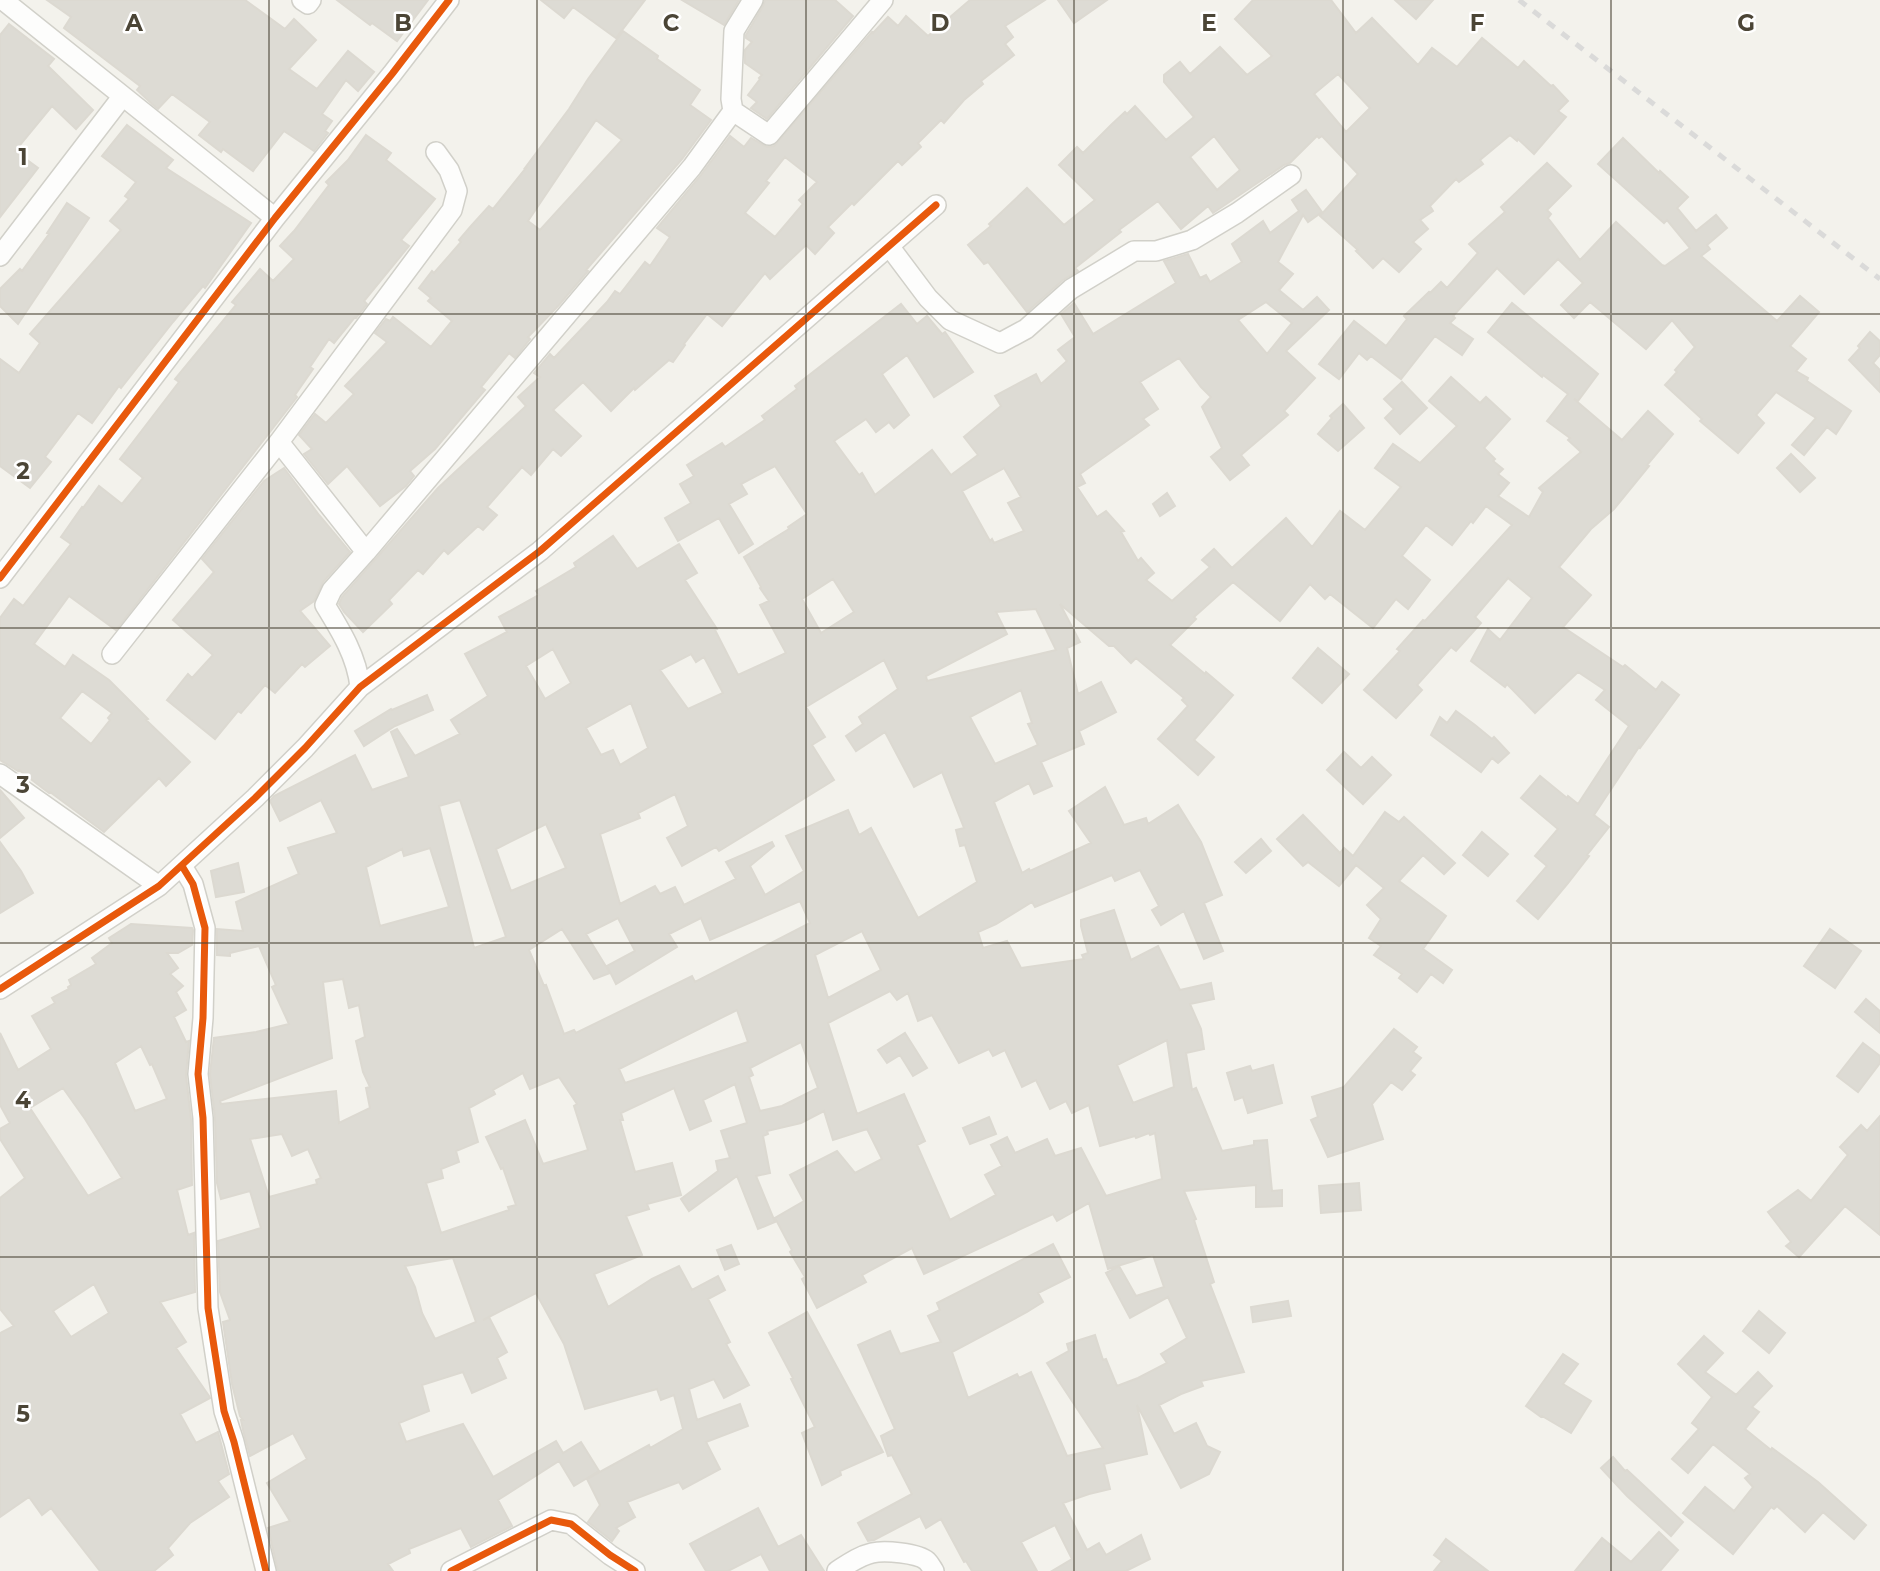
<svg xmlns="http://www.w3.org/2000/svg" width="1880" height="1571" viewBox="0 0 1880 1571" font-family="Montserrat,sans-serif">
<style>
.building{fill:#dddbd4;stroke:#dcd9d1;stroke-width:2;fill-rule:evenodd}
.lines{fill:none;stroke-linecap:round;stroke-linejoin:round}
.minor-casing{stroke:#d1d0c9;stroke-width:22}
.minor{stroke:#fdfdfc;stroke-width:19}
.rail{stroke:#dadad9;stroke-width:5;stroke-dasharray:9 9;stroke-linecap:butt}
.cycleway-casing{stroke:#fff;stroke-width:11}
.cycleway{stroke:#e8590c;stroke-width:7}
.grid{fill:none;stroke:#4b4536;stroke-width:2;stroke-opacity:0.55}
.grid-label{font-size:23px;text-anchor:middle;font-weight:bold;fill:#4b4536;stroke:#fff;stroke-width:5;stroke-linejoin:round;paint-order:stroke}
</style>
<rect width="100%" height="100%" fill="#f3f2ec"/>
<path class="building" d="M47,0H245L285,29L294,19L316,40L289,69L317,89L348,51L374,72L358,91L346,80L322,114L332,121L325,131L328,133L314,151L284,131L253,171L223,149L221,152L199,135L210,122L172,94L158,109L152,104L137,90L140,86L64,28L71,17Z
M337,0H428L397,41L372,23L370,25Z
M541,0H645L616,38L573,7L564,18Z
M682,0H739L724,25Z
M765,0H835L853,16L767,119L751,108L757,102L748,95L760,79L759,78L762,75L745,63V50L752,42L746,38V35L763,6Z
M970,0H1045L1005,26L1013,37L1005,44L1014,55L981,81L983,84L964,100L944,123L941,120L918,143L921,147L902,165L898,161L854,205L852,203L828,227L834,233L815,254L806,245L770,279L765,273L722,326L707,314L684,344L685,345L673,362L669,360L635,390L634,388L611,411L583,382L553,410L581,436L561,456L553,449L531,475L522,467L487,507L497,515L483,530L478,526L448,554L444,550L423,574L418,570L389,600L392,604L363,632L344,612L339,604L342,597L438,488L526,406L518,397L540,377L534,373L550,354L554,358L607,302L615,291L620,294L645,262L650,266L670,237L657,228L701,175L730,136L744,147L751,138L767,147L774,146L872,32L873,33L888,17L898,26L906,16L928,36ZM785,157L817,182L799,200L803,204L775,237L745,213L769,183L766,181Z
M1058,0H1107L1074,23Z
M1253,0H1331L1356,33L1372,18L1418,65L1432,48L1457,67L1482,38L1518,68L1524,61L1551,86L1553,85L1568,101L1558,111L1566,117L1534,154L1518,139L1517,141L1510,135L1480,160L1483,164L1459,182L1456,179L1430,206L1433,211L1420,220L1428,229L1413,242L1421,249L1399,272L1383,258L1373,268L1356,251L1358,250L1320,216L1358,174L1322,136L1319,138L1317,136L1290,163L1284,165L1213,213L1208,206L1181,229L1158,201L1119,230L1121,232L1075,268L1078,271L1063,280L1027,312L988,262L984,264L968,245L991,226L989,224L1027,188L1064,225L1095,200L1059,165L1077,147L1083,153L1111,125L1125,112L1127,114L1135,106L1166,140L1194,117L1164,82V75L1180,62L1190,74L1220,47L1247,75L1272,56L1235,19ZM1338,74L1370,108L1346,132L1314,94ZM1214,136L1240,170L1217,190L1190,157Z
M1395,0H1433L1416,19Z
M9,24L54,59L48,66L93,110L76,129L52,106L15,151L38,168L0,217V35Z
M623,31L658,56L657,59L700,90L690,105L711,120L682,159L586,270L588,271L559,305L528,337L530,339L515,358L509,353L481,387L485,390L467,411L435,449L410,471L414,476L406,486L380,506L347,466L328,484L304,454L312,449L299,435L315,414L326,423L354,394L345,386L387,342L375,333L386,319L390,321L393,317L431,347L452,321L428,301L431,298L419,288L432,271L434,273L461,242L459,240L471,226L489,206L493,209L526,168H525L569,109L588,79ZM596,120L622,140L540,230L528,221Z
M127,125L173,160L166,168L251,223L205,288L203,286L173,322L121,388L119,386L92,423L78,413L45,457L51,462L30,488L0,466V359L19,373L40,343L30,334L121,230L110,221L129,199L125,196L136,182L102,156Z
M366,135L391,153L386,160L435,199L401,240L409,246L364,301L367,304L356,318L355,317L334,343L329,339L310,367L313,369L295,395L297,397L116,630L69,596L34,644L65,667L73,655L109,680L148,719L146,720L190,762L166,786L159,778L104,832L50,792L49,793L45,790L19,770L18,771L0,760V618L14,599L23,606L71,544L61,537L82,507L83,508L99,486L122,504L143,478L120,459L179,382L175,379L236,305L232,302L255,275L260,269L273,281L294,259L280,246L294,231L329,185L326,182L348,160ZM82,691L112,713L108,718L110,720L91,744L60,718Z
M1623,138L1659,173L1660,171L1688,197L1677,208L1696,231L1716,215L1727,228L1707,245L1710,249L1701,256L1777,321L1800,296L1819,312L1790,346L1806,359L1796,371L1808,378L1807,381L1851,411L1836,434L1827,427L1804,455L1792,445L1816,418L1776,392L1756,415L1764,423L1738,453L1700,421L1702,419L1665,385L1677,372L1675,370L1695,347L1672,320L1646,349L1590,302L1574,318L1561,305L1583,283L1558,259L1524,294L1497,268L1453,316L1455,318L1450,323L1473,339L1462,355L1435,336L1401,379L1371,356L1367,360L1359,353L1339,379L1319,364L1354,321L1386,346L1407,319L1404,316L1429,292L1430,293L1441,282L1447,288L1478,253L1469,244L1505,212L1501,207L1547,163L1571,186L1547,210L1551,214L1548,218L1580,260L1616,222L1662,265L1665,266L1690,248L1667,220L1664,223L1598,164Z
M1306,190L1322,212L1308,222L1303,215L1278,262L1293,274L1279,290L1303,310L1317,297L1329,310L1286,351L1315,378L1284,411L1288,415L1241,455L1249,465L1230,480L1211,457L1222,448L1202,407L1211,397L1201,387L1179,358L1140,382L1158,409L1143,419L1149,425L1080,474L1085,483L1077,487L1097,517L1106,511L1124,531L1121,532L1138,561L1141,558L1154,573L1146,580L1172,601L1210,567L1202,560L1214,549L1232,568L1286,518L1312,547L1340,511L1365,530L1401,487L1375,468L1393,444L1420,463L1457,426L1429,401L1451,377L1480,403L1486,397L1510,419L1484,448L1495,459L1493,461L1503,469L1498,474L1509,483L1498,496L1529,517L1543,492L1539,488L1581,452L1568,440L1570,438L1547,421L1568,394L1543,375L1542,377L1488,332L1512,303L1598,374L1578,401L1574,399L1622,440L1648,411L1673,434L1647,465L1649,466L1614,509L1591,529L1559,567L1591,595L1563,627L1623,667L1625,665L1656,690L1662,682L1679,695L1640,748L1639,747L1594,815L1609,827L1587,855L1589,856L1568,883L1538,919L1517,901L1547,866L1535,856L1558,829L1521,798L1540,776L1567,798L1568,796L1578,804L1629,726L1596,700L1605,690L1578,672L1535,713L1507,684L1505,687L1471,661L1488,629L1500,640L1532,598L1508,578L1475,617L1481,623L1456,651L1451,647L1417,685L1422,690L1396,718L1364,690L1400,651L1397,649L1423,620L1425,621L1512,525L1486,506L1473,523L1471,521L1452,545L1426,525L1402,556L1430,580L1408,609L1396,599L1373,628L1330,594L1325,599L1310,584L1280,621L1233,582L1194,617L1196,619L1170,645L1205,674L1206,672L1233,695L1194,740L1214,757L1198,775L1158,739L1188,706L1182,700L1184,698L1136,658L1131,663L1114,646H1109L1060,604L1080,642L1067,648L1078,694L1101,682L1116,712L1079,731L1084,744L1041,762L1052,786L1034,794L1029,783L994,802L1022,873L1029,869L1030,871L1091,843L1069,811L1105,787L1124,825L1146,818L1148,824L1178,805L1201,842L1222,895L1204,903L1223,951L1204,959L1184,911L1161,925L1152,910L1159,906L1140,870L1115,881L1112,875L1035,907L1032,902L996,924L978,932L983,948L1007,941L1021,968L1084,959L1082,955L1088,953L1081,926V920L1114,910L1131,960L1158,946L1180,990L1211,983L1214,999L1190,1004L1201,1029L1204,1049L1186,1053L1192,1090L1196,1088L1222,1151L1254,1145V1141L1267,1140L1272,1191L1282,1190V1206L1256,1207V1185L1184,1191L1196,1219L1194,1220L1214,1282L1210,1284L1244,1372L1201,1381L1203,1386L1181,1394L1159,1405L1174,1434L1196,1423L1207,1446L1220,1452L1209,1474L1181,1488L1137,1405L1147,1454L1104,1464L1110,1489L1089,1494L1063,1503L1087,1550L1099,1543L1106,1555L1141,1535L1150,1559L1126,1571H1052L1072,1559L1055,1525L1021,1542L1037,1571H972L966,1561L964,1562L941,1519L926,1528L920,1516L874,1540L868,1541L858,1523L912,1494L892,1455L888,1456L881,1436L895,1429L858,1345L890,1331L900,1354L941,1342L928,1316L940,1310L937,1303L1053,1244L1070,1277L1038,1293L1043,1302L1027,1312L952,1352L968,1398L1017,1374L1019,1378L1031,1372L1067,1456L1103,1448L1047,1363L1069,1351L1067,1344L1095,1335L1103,1360L1106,1359L1117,1386L1138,1378L1167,1363L1161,1354L1187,1338L1168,1297L1130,1318L1106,1273L1119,1266L1136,1296L1164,1287L1153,1255L1108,1269L1089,1203L1057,1221L1053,1214L924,1274L912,1248L862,1275L866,1282L817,1308L802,1279L805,1277L790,1252L792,1250L775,1218L804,1201L790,1175L837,1151L855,1173L882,1159L867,1129L833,1140L824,1111L801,1123L767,1131L768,1134L763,1136L770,1173L756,1176L775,1222L758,1229L737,1176L689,1211L681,1199L718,1171L716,1161L730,1158L721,1131L747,1123L735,1084L703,1100L711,1121L690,1130L674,1088L621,1113L623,1120H620L635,1172L672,1163L681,1195L647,1204L649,1209L626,1216L642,1255L594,1274L608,1307L652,1279L679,1266L692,1290L718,1276L725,1290L708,1299L730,1342L726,1344L749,1385L724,1398L714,1379L689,1389L697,1420L740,1404L748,1426L706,1442L720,1469L683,1489L679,1482L627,1502L635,1517L616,1528L619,1531L612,1541L588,1522L600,1505L587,1479L649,1445L650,1448L683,1429L674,1395L661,1400L657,1389L585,1409L564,1344L536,1293L483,1320L489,1317L507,1352L497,1358L506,1378L472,1393L463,1372L422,1385L429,1411L399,1423L406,1442L463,1424L493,1477L556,1441L563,1453L581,1442L599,1471L574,1486L559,1461L498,1500L512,1526L471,1547L461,1528L409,1549L410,1553L388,1564L393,1571H278L268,1528L290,1521L267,1483L307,1459L293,1433L250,1456L243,1430L241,1420H243L240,1416L232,1384L223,1322L230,1320L220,1292L218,1241L261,1228L250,1191L221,1199L217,1183L215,1118L210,1074L214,1038L256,1032L289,1024L272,987L276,985L259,946L230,953V956L217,955V929L243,931L236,902L299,874L288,848L337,833L321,800L280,821L270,801L274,796L355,755L372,790L409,777L391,732L397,729L415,756L460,734L451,720L488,696L465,654L507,632L499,617L539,595L536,591L576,567L574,563L613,536L637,569L679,544L697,573L685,580L717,629L715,630L738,675L786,653L760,605L769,601L760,588L761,587L744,557L789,529L788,527L807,514L775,466L741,484L747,494L729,504L753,544L739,553L719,518L678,541L665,518L691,503L680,484L694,476L687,465L722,443L725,447L765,420L762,416L797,389L795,386L901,304L917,324L927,316L942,334L945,332L973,372L934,397L907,355L882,374L909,415L894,428L889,422L876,432L866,419L834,441L859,475L862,473L875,495L932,450L951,475L978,455L964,437L1001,406L995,396L1036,374L1041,384L1067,361L1058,350L1075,337L1061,314L1074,303L1093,334L1176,283L1164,261L1188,254L1200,278L1206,275L1210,282L1242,262L1232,244L1263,221L1270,233L1299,211L1292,200ZM1266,302L1292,323L1267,354L1238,320ZM1004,468L1021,497L1008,503L1024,531L994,543L992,539L990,541L962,491ZM833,579L854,612L821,633L802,599ZM1036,609L1056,650L927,681L926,676L1007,634L996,612ZM553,649L571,683L545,699L526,666ZM691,654L696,662L704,657L723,693L688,709L660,670ZM884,660L898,689L859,717L863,724L846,736L856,751L885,732L914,787L942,772L964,828L956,830L960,846L965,845L977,882L918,918L871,828L859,835L848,810L786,836L804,871L765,895L750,866L774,846L772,842L726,862L736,879L684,905L675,887L660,894L655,886L620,904L600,834L640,818L638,813L675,794L688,826L667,838L682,866L716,847L719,851L834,780L812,745L825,737L806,707ZM1021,690L1032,723L1028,724L1038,745L995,764L970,717ZM631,703L648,748L620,765L613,750L601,755L586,728ZM460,800L506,937L474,948L439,806ZM546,824L566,868L511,891L496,849ZM430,848L449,907L380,926L366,867L402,849L404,856ZM800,901L810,923L695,982L692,976L576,1033L574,1030L564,1034L546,985L544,986L529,950L562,929L594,979L610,973L586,934L618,918L635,951L607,966L616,984L677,947L669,934L701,918L710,940ZM862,931L881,970L828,998L815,955ZM343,979L349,1008L359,1005L365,1037L356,1041L363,1072L370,1087L366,1088L370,1108L339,1123L336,1091L221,1104L220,1101L332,1058L323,982ZM890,991L897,1000L908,993L918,1021L932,1015L959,1063L989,1049L993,1056L1005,1050L1022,1087L1036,1080L1050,1109L1066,1101L1072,1113L1089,1105L1100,1146L1135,1136L1136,1138L1149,1133L1150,1135L1155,1133L1162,1179L1106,1196L1081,1148L1055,1156L1047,1139L1015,1153L1007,1137L991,1145L1002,1166L985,1175L996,1195L950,1220L917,1145L925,1141L904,1094L857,1114L828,1023ZM737,1010L748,1042L625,1083L619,1069ZM1167,1040L1174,1087L1133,1103L1117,1065ZM801,1042L818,1088L782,1106L760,1111L749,1077L753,1075L750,1068ZM523,1073L530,1089L559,1077L577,1104L574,1106L588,1150L543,1164L525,1120L486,1137L501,1169L503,1168L516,1205L508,1207L509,1210L441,1233L426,1183L443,1178L441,1169L459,1162L456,1151L478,1142L469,1108L495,1094L493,1090ZM282,1134L292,1156L308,1149L321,1178L316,1180L317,1184L269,1197L250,1139ZM453,1258L476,1322L435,1339L422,1313L415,1287L405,1266Z
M67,203L89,218L18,324L0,306V289L20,269L22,271L49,234L47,233Z
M1870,332L1880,341V355L1873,363L1880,370V392L1849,360L1860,348L1858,346Z
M1402,382L1427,408L1400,434L1385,418L1394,409L1384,399Z
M1343,404L1364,428L1338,451L1318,434L1332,418L1330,416Z
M1791,454L1815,478L1800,492L1777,468Z
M284,468L319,515L350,552L323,582L314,601L300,611L330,646L305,667L302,664L275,693L265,685L241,713L238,711L215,739L167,700L188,674L192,678L213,655L173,620L214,572L202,559L264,481Z
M1167,493L1175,506L1160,516L1153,504Z
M1318,648L1349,674L1322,703L1293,678Z
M427,695L433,710L395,726L364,746L355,731L391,709L392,710Z
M1456,711L1475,725L1492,739L1494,737L1509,753L1498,763L1492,758L1481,772L1431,735L1440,717L1447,723Z
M1344,752L1361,768L1372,757L1391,775L1363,804L1327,770Z
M0,790L24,818L0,838Z
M1385,812L1399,822L1404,817L1455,863L1444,874L1423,855L1399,881L1446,916L1423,949L1452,970L1443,983L1431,974L1417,992L1399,978L1402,974L1374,955L1381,946L1369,938L1381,919L1367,905L1384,888L1356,865L1339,886L1308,862L1303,866L1277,839L1303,815L1340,853L1344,848L1353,856Z
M1482,832L1508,854L1488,876L1463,855Z
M1261,839L1271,851L1246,873L1235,862Z
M0,842L21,871L33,893L0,913Z
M238,863L244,892L216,897L211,871Z
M131,924L192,928L193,930L192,945L178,953H167L178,968L170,974L183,986L176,992L186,1010L174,1017L186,1042L189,1041L186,1075L191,1119L192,1185L177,1190L188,1235L194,1233L195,1292L160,1302L186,1342L176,1348L209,1396L210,1398L180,1414L196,1443L218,1432L229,1474L218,1481L229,1497L190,1523L168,1548L173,1555L154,1571H100L51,1508L42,1515L29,1497L0,1517V1333L14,1326L0,1309V1198L25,1178L0,1139V1129L10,1123L0,1105V1033L18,1070L51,1049L32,1016L55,1003L52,998L69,989L68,987L71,985L69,980L96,964L92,958L112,943L109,938ZM141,1046L150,1065L152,1064L167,1099L135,1111L115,1063ZM63,1088L85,1119L122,1178L88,1196L30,1108ZM94,1284L109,1313L71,1337L53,1311Z
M1830,929L1861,951L1835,988L1804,966Z
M1866,999L1880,1011V1033L1855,1012Z
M1394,1029L1417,1047L1413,1052L1421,1058L1410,1071L1415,1075L1402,1090L1391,1082L1372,1104L1383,1139L1328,1157L1311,1120L1318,1117L1312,1097L1344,1087Z
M905,1033L927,1068L913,1076L900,1055L887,1063L878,1050Z
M1863,1043L1880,1056V1063L1858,1092L1837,1076Z
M1273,1065L1282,1103L1248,1113L1243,1097L1235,1100L1227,1073L1250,1066L1252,1071Z
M1880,1116V1235L1845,1206L1799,1257L1786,1246L1791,1242L1768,1212L1798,1190L1811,1201L1848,1155L1840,1147L1861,1125L1867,1131Z
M989,1117L996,1134L970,1144L963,1128Z
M1359,1183L1361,1210L1321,1213L1319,1186Z
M731,1245L739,1264L725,1270L717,1250Z
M1288,1301L1291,1316L1253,1322L1251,1307Z
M1759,1311L1785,1333L1769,1353L1743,1331Z
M807,1312L883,1452L840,1471L841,1475L822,1485L802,1433L815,1427L791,1379L793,1378L769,1333Z
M1704,1336L1723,1353L1705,1372L1735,1394L1736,1395L1758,1372L1772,1386L1752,1407L1759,1412L1745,1429L1771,1450L1772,1448L1818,1482L1866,1525L1854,1539L1823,1512L1805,1532L1777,1506L1774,1509L1771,1507L1733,1554L1683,1513L1705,1487L1734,1511L1753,1487L1745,1478L1750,1474L1713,1444L1688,1473L1672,1459L1699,1429L1692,1423L1712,1397L1678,1364Z
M1563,1354L1578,1364L1563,1384L1591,1401L1571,1433L1542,1416L1541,1417L1526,1406Z
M1613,1457L1625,1471L1627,1470L1683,1522L1671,1536L1627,1496L1601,1468Z
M758,1508L778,1547L801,1535L824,1571H770L761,1554L728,1571H706L690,1544Z
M1659,1532L1678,1550L1660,1571H1575L1602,1538L1631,1562Z
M1446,1539L1488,1571H1434L1442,1561L1434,1555Z"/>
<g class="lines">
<defs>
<path id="minor" d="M3,0L275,218
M302,0L308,4L311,0
M733,111L769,135L883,0
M889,246L928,298L950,320L1000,343L1026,329L1071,289L1134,251H1156L1192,240L1237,213L1291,175
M0,256L122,97
M279,442L366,552
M0,578L275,218L392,74L449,0
M112,654L279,442L452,210L457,191L449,170L436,152
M360,687C357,657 341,631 325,605L332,590L366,552L692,167L733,111L731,99L734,31L753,0
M0,774L159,886
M182,866L193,884L205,928L203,1018L198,1074L203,1118L208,1308L224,1411L234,1442L266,1571
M0,989L159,886L255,798L305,748L360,687L540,551L936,205
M451,1571L551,1520L571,1524L610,1555L635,1571
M837,1571C848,1564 859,1556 872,1553C884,1550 918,1553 927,1561C930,1564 932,1568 934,1571"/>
</defs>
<use href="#minor" class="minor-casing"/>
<use href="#minor" class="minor"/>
<path class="rail" d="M1519,0L1880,279"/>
<defs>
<path id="cycleway" d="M0,578L275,218L392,74L449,0
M182,866L193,884L205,928L203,1018L198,1074L203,1118L208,1308L224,1411L234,1442L266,1571
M0,989L159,886L255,798L305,748L360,687L540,551L936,205
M451,1571L551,1520L571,1524L610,1555L635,1571"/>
</defs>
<use href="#cycleway" class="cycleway-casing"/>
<use href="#cycleway" class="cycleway"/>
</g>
<path class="grid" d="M269,0V1571M537,0V1571M806,0V1571M1074,0V1571M1343,0V1571M1611,0V1571M0,314H1880M0,628H1880M0,943H1880M0,1257H1880"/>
<g class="grid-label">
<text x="134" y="31">A</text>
<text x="403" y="31">B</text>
<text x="671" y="31">C</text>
<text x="940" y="31">D</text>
<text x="1209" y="31">E</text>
<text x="1477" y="31">F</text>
<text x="1746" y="31">G</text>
<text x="23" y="165">1</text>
<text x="23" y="479">2</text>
<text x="23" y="793">3</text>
<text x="23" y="1108">4</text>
<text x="23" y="1422">5</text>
</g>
</svg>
